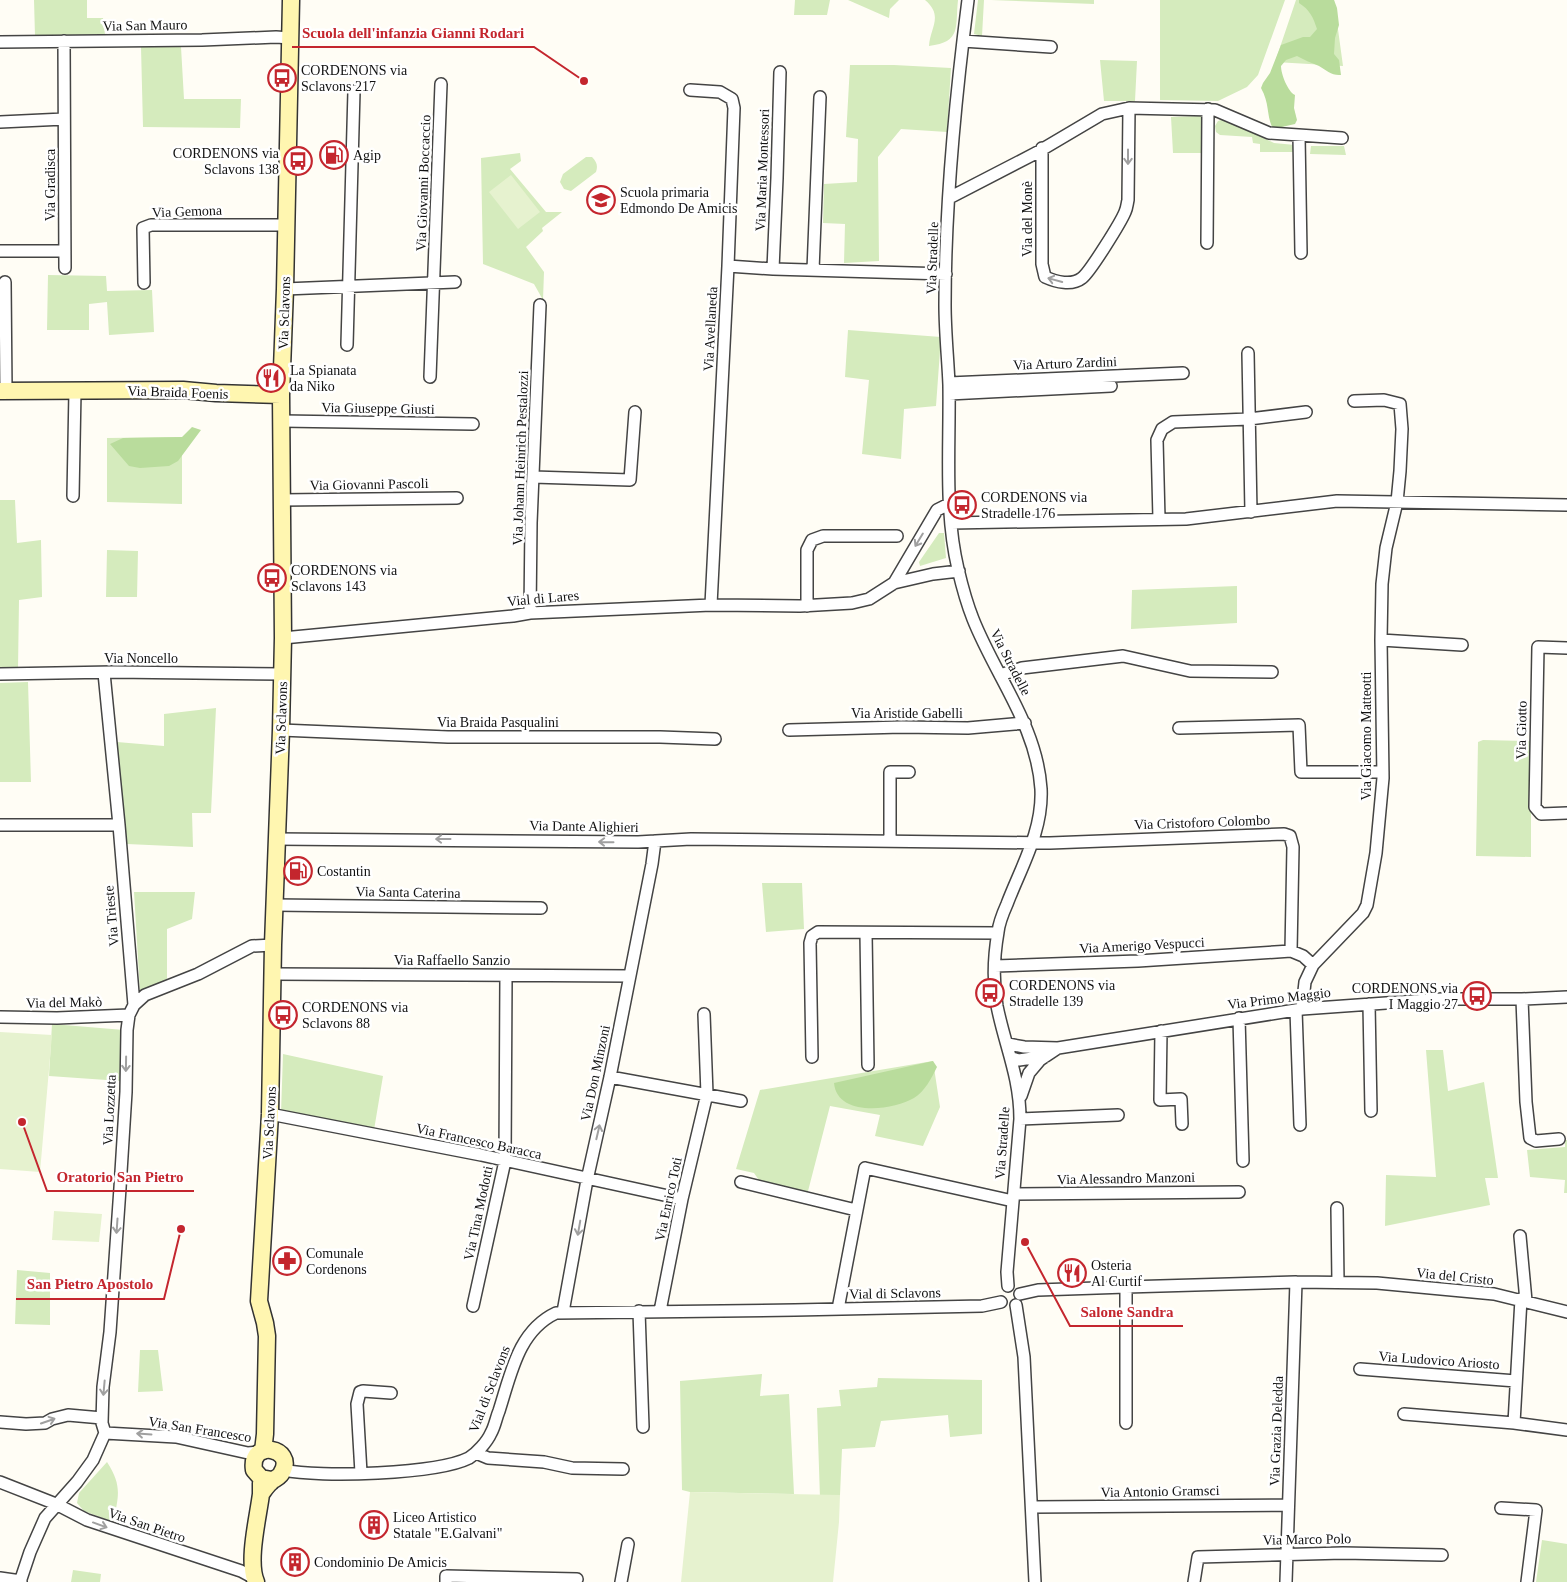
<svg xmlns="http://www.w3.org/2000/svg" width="1567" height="1582" viewBox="0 0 1567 1582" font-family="'Times New Roman',serif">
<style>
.green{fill:#d5ebbd}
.forest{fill:#b9dc9c}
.pitch{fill:#e6f2cf}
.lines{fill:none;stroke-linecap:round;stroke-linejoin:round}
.street-casing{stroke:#444;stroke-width:14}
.secondary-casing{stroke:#333;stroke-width:19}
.street{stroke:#fff;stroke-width:11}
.secondary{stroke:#fff6b0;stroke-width:16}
.oneway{stroke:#a0a0a0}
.labels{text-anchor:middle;stroke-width:5;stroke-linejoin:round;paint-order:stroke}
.street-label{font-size:14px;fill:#111;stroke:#fff}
.poi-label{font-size:14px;fill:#111;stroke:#fff;text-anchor:start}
.leader{fill:none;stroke:#c4262e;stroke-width:2}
.callout-dot{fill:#c4262e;stroke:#fff;stroke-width:2}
.callout-label{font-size:15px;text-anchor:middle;font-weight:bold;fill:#c4262e;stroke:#fff;stroke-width:5;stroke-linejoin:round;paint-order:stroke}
</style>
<rect width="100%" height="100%" fill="#fffdf5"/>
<path class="green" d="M34,0H87V18H103L105,35L35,36Z
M795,0H830L827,15H794Z
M848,0H899L890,9L889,18Z
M925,0H958C955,27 962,42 929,46C930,28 944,16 925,0Z
M978,0H984L982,36L974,34Z
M991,0H1094V4Z
M1160,0H1285L1258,75L1247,87L1218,101L1160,100Z
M1296,0H1334L1343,66L1275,62Z
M141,47H181L184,99H241L240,128L143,127Z
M1100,60L1137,61L1135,101H1104Z
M850,65H894L951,68L947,132L901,129L878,157L879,261L844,263L845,224L823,223L824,184L857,182L858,139L846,137Z
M1200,116L1204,117L1205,153H1173L1171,117Z
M1224,119L1274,143L1295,145L1297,152H1260V144L1253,143L1252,137L1220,135L1216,132L1215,126L1218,121Z
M1311,146H1344L1346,155L1310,154Z
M520,153L521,161L510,169L546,212H562L542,228L543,231L526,247L544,272L543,300L534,284L483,264L481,158Z
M586,157H592C597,162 598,166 596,172L571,191L564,189L560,182L563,174Z
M48,275L106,276L107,291L152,290L154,332L109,335L107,302L89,304V330H47Z
M848,330L941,337L936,406L904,409L901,459L862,454L869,380L845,377Z
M182,437V504L107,502V438Z
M0,500H15L17,543L41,540L42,597L19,600L18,669H0Z
M939,533H944L946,558L920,566L919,562Z
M107,550L138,551L137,597H106Z
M1237,586V623L1131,629L1132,590Z
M28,682L31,782H0V683Z
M216,708L211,813H192L193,847L127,844L117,742L164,746V714Z
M1483,740L1531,741V857L1476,856L1478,742Z
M762,883H802L804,929L766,932Z
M134,892H195L192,919L167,929V979L140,992Z
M52,1024L124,1030L121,1081L49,1076Z
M1426,1050H1443L1448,1091L1484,1082L1498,1178H1485L1490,1205L1385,1226L1386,1175L1436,1177Z
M283,1054L383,1076L374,1130L281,1113Z
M933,1061L940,1107L923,1146L875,1136L880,1115L830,1106L807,1195L763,1186L754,1173L736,1169L760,1090Z
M1565,1140H1567V1193H1564L1565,1180L1530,1177L1527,1150L1565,1147Z
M17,1270L50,1273V1325L15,1324Z
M140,1350H158L163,1391L138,1392Z
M762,1374L760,1396L789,1394L794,1494L690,1492L682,1490L680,1381Z
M878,1378L982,1380V1434L950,1437L948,1415L881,1421L875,1447L842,1449L840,1495L820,1498L817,1408L841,1406L839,1390L877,1387Z
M107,1462C122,1485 119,1496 113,1522L84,1511L77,1503L79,1493Z
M1542,1540L1567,1544V1582H1536Z
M73,1570L101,1574L100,1582H71Z"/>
<path class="forest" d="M1299,0H1334L1337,8L1339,25L1335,38L1334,54L1339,60L1341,75C1332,76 1326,70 1319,66C1312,63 1304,60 1297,56L1286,60L1281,66C1281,74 1288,92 1295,95L1294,108L1297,120L1295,124L1273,129C1266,115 1270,104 1261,88L1263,83L1270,73L1281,45L1303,37H1310L1317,29C1313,17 1310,10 1299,3Z
M192,427L201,430L178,461L169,466L140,468L129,466L110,444L123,438L182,437Z
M933,1061L937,1067C931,1079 925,1091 914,1098C892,1111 837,1117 834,1083Z"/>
<path class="pitch" d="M511,175L540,212L518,229L489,192Z
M0,1032L52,1035L40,1172L0,1169Z
M54,1211L102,1214L99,1242L52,1240Z
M690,1492L840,1495L839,1522L833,1582H681Z"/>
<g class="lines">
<defs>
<path id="street" d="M968,0C955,101 945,203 945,305C945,332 948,359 949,385C950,447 944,510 958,569C962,586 967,604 973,619C996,677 1037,726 1041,789C1043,831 1021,867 1007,904C1003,913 999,922 998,932C994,955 993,983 997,1006C1005,1046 1020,1077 1020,1119L1007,1272L1008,1286
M64,41L65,268
M963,41L1051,47
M0,42L202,40L276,37L290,38
M690,90L720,92L732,99L734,108L728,266L711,605
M0,122L64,119
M1299,136L1301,253
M1042,148V264L1045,277C1056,282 1072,286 1082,278C1090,272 1121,222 1125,212C1127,208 1127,204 1128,200L1129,108
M949,198L1036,153L1102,114L1129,108L1215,110L1269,133L1342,138
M1207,243L1208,109
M0,251H65
M728,266L773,269L946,274
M773,269L777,178L780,72
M813,270L820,97
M5,282L6,391
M144,283L143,228L151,225H287
M285,289L455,282
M347,345L354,91
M1248,353L1251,512
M430,377L441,84
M949,383L1183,373
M949,394L1111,386
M282,421L473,424
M533,477L630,480L635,412
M73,496L75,391
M282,500L457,498
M1159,519L1157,440L1162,429L1173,422L1249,419L1306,412
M951,523L1186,519L1337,501L1567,505
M894,583L937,510L949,504
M807,606V550L812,540L823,536H897
M530,613L531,523L540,305
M283,638L513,616L530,613L711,605L800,606L852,603L869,599L894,583L933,574L959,571
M1381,640L1462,645
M1567,648L1538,647L1535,807L1541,814L1567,813
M104,673L119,825L134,1005
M0,674L113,672L282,674
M1000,675L1022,668L1123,656L1190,671L1272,672
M1179,728L1299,725L1301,772H1383
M281,730L448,737H660L715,739
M789,730L902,727L968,728L1025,723
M0,825H119
M276,839L638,842L691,839L1050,843L1284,834L1290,836L1293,847L1291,951L1303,956L1313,965
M890,841V772H909
M274,905L541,908
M866,933L868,1065
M995,966L1138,961L1291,951
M273,974L630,976
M1522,999L1526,1102L1530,1138L1536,1141L1559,1139
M1369,1004L1371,1111
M1302,1009L1305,982L1313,965L1363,913L1367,905L1376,853L1383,778L1381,640L1382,584L1386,548L1397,502L1400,471L1402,429L1400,404L1384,400L1354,401
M1296,1010L1300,1125
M0,1017L57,1018L129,1015
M1239,1018L1243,1161
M1161,1031L1160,1100L1181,1099L1182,1124
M1008,1044L1024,1047L1058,1048L1302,1009L1442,999H1522L1567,997
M812,1057L810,943L812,936L818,932L997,933
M1012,1058L1019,1060L1046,1056
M610,1077L741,1101
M1021,1096L1029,1073L1040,1060L1058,1048
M270,1114L481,1155L682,1199
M1020,1119L1118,1115
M741,1182L856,1210
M1014,1194L1239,1192
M1337,1208L1338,1282
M1520,1236L1526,1301
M1020,1294L1038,1290L1126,1287L1296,1282L1377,1283L1494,1294L1567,1312
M1521,1299L1514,1423L1567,1430
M1016,1305L1024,1357L1035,1582
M473,1306L505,1161L506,976
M838,1309L865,1168L1013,1201
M639,1311L643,1427
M660,1311L682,1199L707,1094L704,1014
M563,1312L587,1180L610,1077L652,864L655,841
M1360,1369L1516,1381
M1404,1414L1514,1423
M0,1422L26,1424L45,1423L52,1419L68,1415L102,1418
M1126,1423V1287
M105,1433L176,1437L248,1453L260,1452
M476,1453L488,1458L544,1462L572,1468L623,1469
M284,1470C319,1478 437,1474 469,1458C477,1453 487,1442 491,1433C495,1426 496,1418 499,1411C511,1374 518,1331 556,1313L795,1310L982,1306L1001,1302
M361,1473L357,1404L360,1392L363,1391L391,1393
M0,1482L56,1504L87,1520L241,1571L254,1578
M1033,1507L1288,1505
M1501,1508L1536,1510L1527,1582
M0,1578L21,1581
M20,1582L30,1552L45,1518L77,1482L93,1460L105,1433L102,1423L103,1387L110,1332L120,1188L126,1092L127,1030L129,1015L134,1005L145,995L198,974L252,946L273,945
M446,1582V1576L577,1579
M621,1582L628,1544
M1194,1582L1198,1557L1343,1553L1442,1555
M1286,1582L1296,1282"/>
<path id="secondary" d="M0,391L183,390L216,393L281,395
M263,1451L265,1434L267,1336L265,1323L259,1301L270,1114L273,945L281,730L283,638L281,395L285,289L291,0
M261,1494C264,1490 267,1485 271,1482C274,1478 280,1478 282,1472C296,1448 249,1438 254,1470L261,1478L272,1480
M256,1582C247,1561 258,1518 261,1494V1483"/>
</defs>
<use href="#street" class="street-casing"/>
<use href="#secondary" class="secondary-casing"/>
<use href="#street" class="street"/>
<use href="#secondary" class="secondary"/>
</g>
<defs><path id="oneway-shaft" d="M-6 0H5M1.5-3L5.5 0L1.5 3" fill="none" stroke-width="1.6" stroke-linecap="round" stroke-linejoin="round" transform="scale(1.25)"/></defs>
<g class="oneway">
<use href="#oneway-shaft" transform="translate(1128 157) rotate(90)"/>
<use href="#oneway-shaft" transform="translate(1055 280) rotate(-165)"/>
<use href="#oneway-shaft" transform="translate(919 540) rotate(121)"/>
<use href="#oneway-shaft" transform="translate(443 839) rotate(-180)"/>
<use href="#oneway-shaft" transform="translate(606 842) rotate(-179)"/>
<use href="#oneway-shaft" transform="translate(126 1064) rotate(91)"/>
<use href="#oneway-shaft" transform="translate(598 1132) rotate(-77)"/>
<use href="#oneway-shaft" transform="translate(117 1226) rotate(94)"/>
<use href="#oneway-shaft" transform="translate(579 1228) rotate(100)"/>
<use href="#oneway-shaft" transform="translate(104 1388) rotate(95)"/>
<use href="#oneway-shaft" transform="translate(48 1421) rotate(-19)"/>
<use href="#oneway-shaft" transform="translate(144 1434) rotate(-176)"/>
<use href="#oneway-shaft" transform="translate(100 1525) rotate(20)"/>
</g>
<defs>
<symbol id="bus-ring" viewBox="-11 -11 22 22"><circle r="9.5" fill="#fff" stroke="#c4262e" stroke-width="1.5"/><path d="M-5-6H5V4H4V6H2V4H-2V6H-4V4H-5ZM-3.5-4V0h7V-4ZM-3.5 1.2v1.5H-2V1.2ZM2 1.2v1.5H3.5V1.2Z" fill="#c4262e"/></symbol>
<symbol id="fuel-ring" viewBox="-11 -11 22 22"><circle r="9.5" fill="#fff" stroke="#c4262e" stroke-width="1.5"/><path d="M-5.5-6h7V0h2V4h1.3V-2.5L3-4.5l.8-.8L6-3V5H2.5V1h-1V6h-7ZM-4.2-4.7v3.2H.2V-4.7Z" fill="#c4262e"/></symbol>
<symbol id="school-ring" viewBox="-11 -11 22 22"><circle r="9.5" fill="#fff" stroke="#c4262e" stroke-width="1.5"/><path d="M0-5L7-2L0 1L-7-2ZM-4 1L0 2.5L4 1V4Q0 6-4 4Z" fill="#c4262e"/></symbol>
<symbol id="restaurant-ring" viewBox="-11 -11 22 22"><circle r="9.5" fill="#fff" stroke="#c4262e" stroke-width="1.5"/><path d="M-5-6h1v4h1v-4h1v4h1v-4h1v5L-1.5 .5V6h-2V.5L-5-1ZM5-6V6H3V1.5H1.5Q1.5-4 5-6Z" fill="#c4262e"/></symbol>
<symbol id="pharmacy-ring" viewBox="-11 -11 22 22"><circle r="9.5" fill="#fff" stroke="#c4262e" stroke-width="1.5"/><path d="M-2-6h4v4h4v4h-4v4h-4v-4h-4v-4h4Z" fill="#c4262e"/></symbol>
<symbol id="building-ring" viewBox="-11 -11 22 22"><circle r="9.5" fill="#fff" stroke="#c4262e" stroke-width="1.5"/><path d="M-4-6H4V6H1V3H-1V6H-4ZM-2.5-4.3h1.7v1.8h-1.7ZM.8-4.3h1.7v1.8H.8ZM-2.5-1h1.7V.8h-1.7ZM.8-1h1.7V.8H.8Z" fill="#c4262e"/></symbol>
</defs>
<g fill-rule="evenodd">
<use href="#bus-ring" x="266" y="62" width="32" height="32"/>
<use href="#fuel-ring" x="318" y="139" width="32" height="32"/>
<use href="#bus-ring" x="282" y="145" width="32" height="32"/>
<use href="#school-ring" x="585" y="184" width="32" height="32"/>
<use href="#restaurant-ring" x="255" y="362" width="32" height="32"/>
<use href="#bus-ring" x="946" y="489" width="32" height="32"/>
<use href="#bus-ring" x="256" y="562" width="32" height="32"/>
<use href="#fuel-ring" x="282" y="855" width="32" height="32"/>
<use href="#bus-ring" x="974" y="977" width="32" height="32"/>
<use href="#bus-ring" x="1461" y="980" width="32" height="32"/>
<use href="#bus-ring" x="267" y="999" width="32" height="32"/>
<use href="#pharmacy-ring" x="271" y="1245" width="32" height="32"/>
<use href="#restaurant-ring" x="1056" y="1257" width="32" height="32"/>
<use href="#building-ring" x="358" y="1509" width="32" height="32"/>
<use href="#building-ring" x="279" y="1546" width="32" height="32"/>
</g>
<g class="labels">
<g class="street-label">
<text transform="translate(145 25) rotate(-1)" y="5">Via San Mauro</text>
<text transform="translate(762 170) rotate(-88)" y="5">Via Maria Montessori</text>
<text transform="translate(423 183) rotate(-88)" y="5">Via Giovanni Boccaccio</text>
<text transform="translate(50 185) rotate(-90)" y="5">Via Gradisca</text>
<text transform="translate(187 211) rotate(-2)" y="5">Via Gemona</text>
<text transform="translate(1027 219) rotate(-90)" y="5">Via del Monè</text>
<text transform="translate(932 258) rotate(-88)" y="5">Via Stradelle</text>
<text transform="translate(284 313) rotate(-88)" y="5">Via Sclavons</text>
<text transform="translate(710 329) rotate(-87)" y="5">Via Avellaneda</text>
<text transform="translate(1065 363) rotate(-2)" y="5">Via Arturo Zardini</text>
<text transform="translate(178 392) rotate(2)" y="5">Via Braida Foenis</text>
<text transform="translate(378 408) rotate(1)" y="5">Via Giuseppe Giusti</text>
<text transform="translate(520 458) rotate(-88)" y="5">Via Johann Heinrich Pestalozzi</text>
<text transform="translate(369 484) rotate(-1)" y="5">Via Giovanni Pascoli</text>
<text transform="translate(543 598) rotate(-5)" y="5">Vial di Lares</text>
<text x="141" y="663">Via Noncello</text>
<text transform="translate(1011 662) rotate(63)" y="5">Via Stradelle</text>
<text x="907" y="718">Via Aristide Gabelli</text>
<text transform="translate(281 718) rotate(-88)" y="5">Via Sclavons</text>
<text x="498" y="727">Via Braida Pasqualini</text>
<text transform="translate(1521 730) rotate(-89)" y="5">Via Giotto</text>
<text transform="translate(1366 736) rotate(-90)" y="5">Via Giacomo Matteotti</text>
<text transform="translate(1202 822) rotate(-2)" y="5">Via Cristoforo Colombo</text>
<text transform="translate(584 826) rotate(1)" y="5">Via Dante Alighieri</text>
<text transform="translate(408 892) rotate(1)" y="5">Via Santa Caterina</text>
<text transform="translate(111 916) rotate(-95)" y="5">Via Trieste</text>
<text transform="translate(1142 945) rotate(-3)" y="5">Via Amerigo Vespucci</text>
<text x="452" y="965">Via Raffaello Sanzio</text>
<text transform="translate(1279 998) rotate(-7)" y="5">Via Primo Maggio</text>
<text transform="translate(64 1002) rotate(-1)" y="5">Via del Makò</text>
<text transform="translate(595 1073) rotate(-78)" y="5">Via Don Minzoni</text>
<text transform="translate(109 1110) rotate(-87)" y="5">Via Lozzetta</text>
<text transform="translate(269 1123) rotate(-87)" y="5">Via Sclavons</text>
<text transform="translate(479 1141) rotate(12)" y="5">Via Francesco Baracca</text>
<text transform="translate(1002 1143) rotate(-86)" y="5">Via Stradelle</text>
<text transform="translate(1126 1178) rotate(-1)" y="5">Via Alessandro Manzoni</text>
<text transform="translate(668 1199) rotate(-78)" y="5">Via Enrico Toti</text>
<text transform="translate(478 1213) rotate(-78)" y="5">Via Tina Modotti</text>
<text transform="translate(1455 1276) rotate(6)" y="5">Via del Cristo</text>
<text transform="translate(895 1293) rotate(-1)" y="5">Vial di Sclavons</text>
<text transform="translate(1439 1360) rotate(4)" y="5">Via Ludovico Ariosto</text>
<text transform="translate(489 1389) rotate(-69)" y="5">Vial di Sclavons</text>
<text transform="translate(200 1429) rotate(9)" y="5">Via San Francesco</text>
<text transform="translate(1276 1431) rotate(-88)" y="5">Via Grazia Deledda</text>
<text transform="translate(1160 1491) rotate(-1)" y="5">Via Antonio Gramsci</text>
<text transform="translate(147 1525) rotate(19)" y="5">Via San Pietro</text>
<text transform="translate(1307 1539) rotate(-1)" y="5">Via Marco Polo</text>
</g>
<g class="poi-label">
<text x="301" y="75">CORDENONS via<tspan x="301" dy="16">Sclavons 217</tspan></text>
<text x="279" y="158" text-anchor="end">CORDENONS via<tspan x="279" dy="16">Sclavons 138</tspan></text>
<text x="353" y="160">Agip</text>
<text x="620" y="197">Scuola primaria<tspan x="620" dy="16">Edmondo De Amicis</tspan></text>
<text x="290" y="375">La Spianata<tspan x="290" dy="16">da Niko</tspan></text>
<text x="981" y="502">CORDENONS via<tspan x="981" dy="16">Stradelle 176</tspan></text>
<text x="291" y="575">CORDENONS via<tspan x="291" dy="16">Sclavons 143</tspan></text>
<text x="317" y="876">Costantin</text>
<text x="1009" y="990">CORDENONS via<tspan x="1009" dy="16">Stradelle 139</tspan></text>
<text x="1458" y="993" text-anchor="end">CORDENONS via<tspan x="1458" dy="16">I Maggio 27</tspan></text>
<text x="302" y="1012">CORDENONS via<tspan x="302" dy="16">Sclavons 88</tspan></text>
<text x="306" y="1258">Comunale<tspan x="306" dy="16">Cordenons</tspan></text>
<text x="1091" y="1270">Osteria<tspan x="1091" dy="16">Al Curtif</tspan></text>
<text x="393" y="1522">Liceo Artistico<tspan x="393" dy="16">Statale "E.Galvani"</tspan></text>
<text x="314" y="1567">Condominio De Amicis</text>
</g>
</g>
<path class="leader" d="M584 81L534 47H292M22 1122L47 1191H194M181 1229L164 1299H16M1025 1242L1070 1326H1183"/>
<g class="callout-dot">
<circle cx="584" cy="81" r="5"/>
<circle cx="22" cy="1122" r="5"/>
<circle cx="181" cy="1229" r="5"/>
<circle cx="1025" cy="1242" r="5"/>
</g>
<g class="callout-label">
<text x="413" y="38">Scuola dell'infanzia Gianni Rodari</text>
<text x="120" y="1182">Oratorio San Pietro</text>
<text x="90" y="1289">San Pietro Apostolo</text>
<text x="1127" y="1317">Salone Sandra</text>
</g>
</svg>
